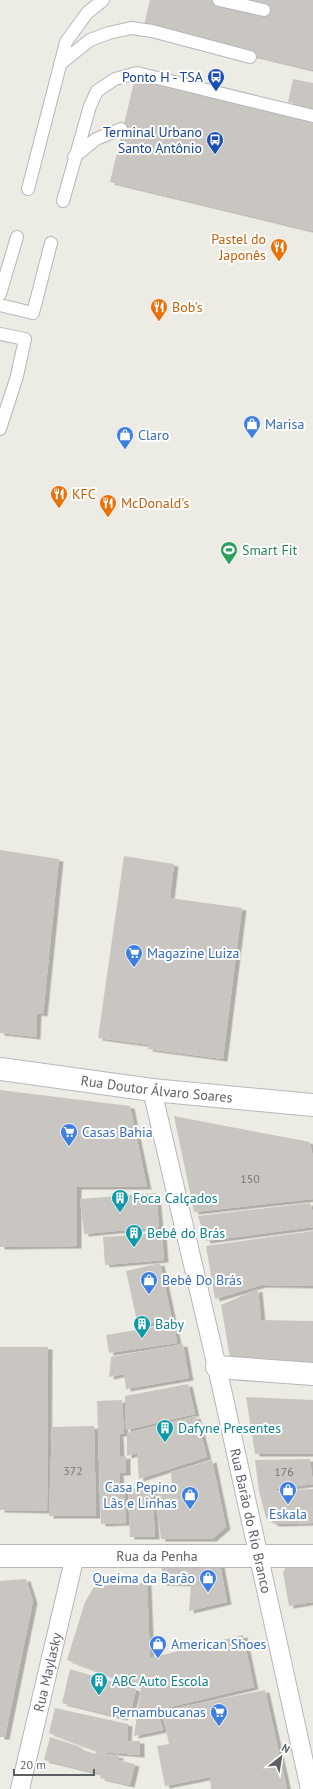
<svg xmlns="http://www.w3.org/2000/svg" width="313" height="1789" viewBox="0 0 313 1789" font-family="'PT Sans',sans-serif">
<style>
.building{fill:#c9c6c1;filter:url(#shadow)}
.lines{fill:none;stroke-linecap:round;stroke-linejoin:round}
.service-casing{stroke:#b5b6ba;stroke-width:14}
.pedestrian-casing{stroke:#b5b6ba;stroke-width:20}
.minor-casing{stroke:#b5b6ba;stroke-width:24}
.tertiary-casing{stroke:#b5b6ba;stroke-width:24}
.secondary-casing{stroke:#b6b8bd;stroke-width:24}
.service{stroke:#fff;stroke-width:12}
.pedestrian{stroke:#fff;stroke-width:18}
.minor{stroke:#fff;stroke-width:22}
.tertiary{stroke:#fff;stroke-width:22}
.secondary{stroke:#fff;stroke-width:22}
.labels{text-anchor:middle;stroke-width:4;stroke-linejoin:round;paint-order:stroke}
.number-label{font-size:12px;fill:#77797a}
.transit-label{font-size:14px;fill:#164399;stroke:#fff;text-anchor:end}
.food-label{font-size:14px;fill:#c56008;stroke:#fff;text-anchor:start}
.shop-label{font-size:14px;fill:#366cbe;stroke:#fff;text-anchor:start}
.leisure-label{font-size:14px;fill:#27864d;stroke:#fff;text-anchor:start}
.street-label{font-size:14px;fill:#5c5f63;stroke:#fff}
.culture-label{font-size:14px;fill:#0d838f;stroke:#fff;text-anchor:start}
</style>
<defs>
<filter id="shadow"><feDropShadow dx="4.5" dy="2.5" stdDeviation="0" flood-color="#0004"/></filter>
</defs>
<rect width="100%" height="100%" fill="#edece4"/>
<path class="building" d="M150,0H313V70L143,29Z
M136,74L306,115L308,107L288,102L293,79L313,83V231L110,182Z
M0,850L59,859L43,1014L37,1013L36,1037L0,1033Z
M124,856L174,864L170,898L242,908L223,1059L148,1049L149,1045L98,1038Z
M0,1090L130,1106L147,1187H77V1246L0,1247Z
M174,1116L310,1142L313,1158V1199L194,1212Z
M156,1193L159,1227L84,1234L80,1199Z
M310,1203L313,1213V1227L206,1241L198,1216Z
M313,1231V1286L262,1285L215,1299L206,1246Z
M162,1233L164,1260L105,1265L103,1237Z
M160,1263L172,1319L138,1326L126,1271Z
M258,1289L261,1320L313,1321V1362L230,1358L221,1305Z
M174,1324L177,1343L109,1353L106,1335Z
M183,1344L189,1378L126,1389L124,1374L109,1377L111,1357Z
M0,1347H48L47,1511L0,1510Z
M188,1384L195,1414L126,1430L125,1396Z
M246,1397L313,1400V1454H255Z
M122,1400L124,1434H119L120,1457L126,1456V1473H119L120,1485H124L126,1523L101,1524L97,1401Z
M196,1416L207,1457L139,1479L137,1453L127,1456V1433Z
M94,1426L96,1516H49L52,1427Z
M310,1459L313,1484L262,1491L313,1489V1523L275,1524L266,1518L259,1491L255,1460Z
M212,1460L226,1527L212,1539H161L155,1493L172,1488L171,1472Z
M152,1486L155,1537H130L128,1489Z
M220,1564L227,1602L189,1611L191,1584L162,1583V1565Z
M288,1564L313,1565V1602L289,1606L283,1572Z
M26,1579L33,1601L5,1737H0V1581Z
M97,1582L147,1583L150,1658L243,1635L254,1687L157,1710L163,1730L134,1736L141,1688L67,1660L85,1602Z
M70,1669L136,1689L130,1715L125,1714L123,1718L62,1703Z
M265,1690L287,1789H211L210,1777L165,1786L157,1746L169,1744L162,1711Z
M55,1708L128,1724L127,1741H140V1755L100,1752L49,1733Z
M50,1737L78,1746V1748L95,1754L96,1752L119,1756L118,1760L135,1764L130,1785L100,1778L101,1774L44,1760Z"/>
<g class="lines">
<defs>
<path id="service" d="M219,0L264,10
M60,64L90,40L109,33L131,28L152,31L250,57
M74,157L96,139L121,129
M28,189L66,42L87,13L103,0
M63,201L90,106L97,91L115,79L137,73L313,116
M0,294L17,237
M0,305L33,313L51,243
M0,334L25,339L17,376L0,429"/>
<g id="pedestrian">
<path id="s1" d="M152,1090L217,1367L310,1789"/>
<path id="s2" d="M20,1789L75,1556"/>
</g>
<path id="minor" d="M217,1367L313,1374"/>
<g id="tertiary">
<path id="s3" d="M0,1556H313"/>
</g>
<g id="secondary">
<path id="s4" d="M0,1069L152,1090L313,1105"/>
</g>
</defs>
<use href="#service" class="service-casing"/>
<use href="#pedestrian" class="pedestrian-casing"/>
<use href="#minor" class="minor-casing"/>
<use href="#tertiary" class="tertiary-casing"/>
<use href="#secondary" class="secondary-casing"/>
<use href="#service" class="service"/>
<use href="#pedestrian" class="pedestrian"/>
<use href="#minor" class="minor"/>
<use href="#tertiary" class="tertiary"/>
<use href="#secondary" class="secondary"/>
</g>
<defs>
<symbol id="bus-pin" viewBox="-11 -11 22 30"><path d="M0 17L-7.5 6A9.5 9.5 0 1 1 7.5 6Z" fill="#1a4fb4" stroke="#fff"/><path d="M-5-6H5V4H4V6H2V4H-2V6H-4V4H-5ZM-3.5-4V0h7V-4ZM-3.5 1.2v1.5H-2V1.2ZM2 1.2v1.5H3.5V1.2Z" fill="#fff"/></symbol>
<symbol id="restaurant-pin" viewBox="-11 -11 22 30"><path d="M0 17L-7.5 6A9.5 9.5 0 1 1 7.5 6Z" fill="#e8710a" stroke="#fff"/><path d="M-5-6h1v4h1v-4h1v4h1v-4h1v5L-1.5 .5V6h-2V.5L-5-1ZM5-6V6H3V1.5H1.5Q1.5-4 5-6Z" fill="#fff"/></symbol>
<symbol id="shop-pin" viewBox="-11 -11 22 30"><path d="M0 17L-7.5 6A9.5 9.5 0 1 1 7.5 6Z" fill="#3f7fe0" stroke="#fff"/><path d="M-5-2.5h2.3a2.7 3.5 0 0 1 5.4 0H5L5.5 6h-11ZM-1.5-2.5h3a1.5 2.3 0 0 0-3 0Z" fill="#fff"/></symbol>
<symbol id="stadium-pin" viewBox="-11 -11 22 30"><path d="M0 17L-7.5 6A9.5 9.5 0 1 1 7.5 6Z" fill="#2e9e5b" stroke="#fff"/><path d="M0-5a6.5 5 0 1 0 0 10a6.5 5 0 1 0 0-10ZM-3.5-1.8h7v3.6h-7Z" fill="#fff"/></symbol>
<symbol id="supermarket-pin" viewBox="-11 -11 22 30"><path d="M0 17L-7.5 6A9.5 9.5 0 1 1 7.5 6Z" fill="#3f7fe0" stroke="#fff"/><path d="M-6-5.5h2.5l.6 2H6L4.5 2H-2.5L-4.4-4H-6ZM-1.5 3.2a1.3 1.3 0 1 0 .1 0ZM3 3.2a1.3 1.3 0 1 0 .1 0Z" fill="#fff"/></symbol>
<symbol id="building-pin" viewBox="-11 -11 22 30"><path d="M0 17L-7.5 6A9.5 9.5 0 1 1 7.5 6Z" fill="#0f9aa8" stroke="#fff"/><path d="M-4-6H4V6H1V3H-1V6H-4ZM-2.5-4.3h1.7v1.8h-1.7ZM.8-4.3h1.7v1.8H.8ZM-2.5-1h1.7V.8h-1.7ZM.8-1h1.7V.8H.8Z" fill="#fff"/></symbol>
</defs>
<g fill-rule="evenodd">
<use href="#bus-pin" x="206" y="67" width="20" height="27"/>
<use href="#bus-pin" x="205" y="130" width="20" height="27"/>
<use href="#restaurant-pin" x="269" y="237" width="20" height="27"/>
<use href="#restaurant-pin" x="149" y="297" width="20" height="27"/>
<use href="#shop-pin" x="242" y="414" width="20" height="27"/>
<use href="#shop-pin" x="115" y="425" width="20" height="27"/>
<use href="#restaurant-pin" x="49" y="484" width="20" height="27"/>
<use href="#restaurant-pin" x="98" y="493" width="20" height="27"/>
<use href="#stadium-pin" x="219" y="540" width="20" height="27"/>
<use href="#supermarket-pin" x="124" y="943" width="20" height="27"/>
<use href="#supermarket-pin" x="59" y="1122" width="20" height="27"/>
<use href="#building-pin" x="110" y="1188" width="20" height="27"/>
<use href="#building-pin" x="124" y="1223" width="20" height="27"/>
<use href="#shop-pin" x="139" y="1270" width="20" height="27"/>
<use href="#building-pin" x="132" y="1314" width="20" height="27"/>
<use href="#building-pin" x="155" y="1418" width="20" height="27"/>
<use href="#shop-pin" x="278" y="1480" width="20" height="27"/>
<use href="#shop-pin" x="180" y="1485" width="20" height="27"/>
<use href="#shop-pin" x="198" y="1568" width="20" height="27"/>
<use href="#shop-pin" x="148" y="1634" width="20" height="27"/>
<use href="#building-pin" x="89" y="1671" width="20" height="27"/>
<use href="#supermarket-pin" x="209" y="1702" width="20" height="27"/>
</g>
<g class="labels">
<g class="number-label">
<text x="250" y="1183">150</text>
<text x="73" y="1475">372</text>
<text x="284" y="1476">176</text>
</g>
<g class="transit-label">
<text x="203" y="82">Ponto H - TSA</text>
<text x="202" y="137">Terminal Urbano<tspan x="202" dy="16">Santo Antônio</tspan></text>
</g>
<g class="food-label">
<text x="266" y="244" text-anchor="end">Pastel do<tspan x="266" dy="16">Japonês</tspan></text>
<text x="172" y="312">Bob's</text>
<text x="72" y="499">KFC</text>
<text x="121" y="508">McDonald's</text>
</g>
<g class="shop-label">
<text x="265" y="429">Marisa</text>
<text x="138" y="440">Claro</text>
<text x="147" y="958">Magazine Luiza</text>
<text x="82" y="1137">Casas Bahia</text>
<text x="162" y="1285">Bebê Do Brás</text>
<text x="177" y="1492" text-anchor="end">Casa Pepino<tspan x="177" dy="16">Lãs e Linhas</tspan></text>
<text x="288" y="1519" text-anchor="middle">Eskala</text>
<text x="195" y="1583" text-anchor="end">Queima da Barão</text>
<text x="171" y="1649">American Shoes</text>
<text x="206" y="1717" text-anchor="end">Pernambucanas</text>
</g>
<g class="leisure-label">
<text x="242" y="555">Smart Fit</text>
</g>
<g class="street-label">
<text dy="5" stroke="none"><textPath href="#s4" startOffset="158">Rua Doutor Álvaro Soares</textPath></text>
<text dy="5" stroke="none"><textPath href="#s1" startOffset="442">Rua Barão do Rio Branco</textPath></text>
<text dy="5" stroke="none"><textPath href="#s3" startOffset="157">Rua da Penha</textPath></text>
<text dy="5" stroke="none"><textPath href="#s2" startOffset="120">Rua Maylasky</textPath></text>
</g>
<g class="culture-label">
<text x="133" y="1203">Foca Calçados</text>
<text x="147" y="1238">Bebê do Brás</text>
<text x="155" y="1329">Baby</text>
<text x="178" y="1433">Dafyne Presentes</text>
<text x="112" y="1686">ABC Auto Escola</text>
</g>
</g>
<g transform="translate(281 1757) rotate(30)" stroke="#ffffff" stroke-width="3" paint-order="stroke">
<path d="M0-3L7 15L0 10L-7 15Z" fill="#5c5f63"/>
<text y="-6" font-size="11" font-weight="bold" text-anchor="middle" fill="#5c5f63">N</text>
</g>
<path d="M14 1769v6h80v-6" fill="none" stroke="#5c5f63" stroke-width="2"/>
<text x="20" y="1769" font-size="12" fill="#5c5f63" stroke="#ffffff" stroke-width="3" paint-order="stroke">20 m</text>
</svg>
